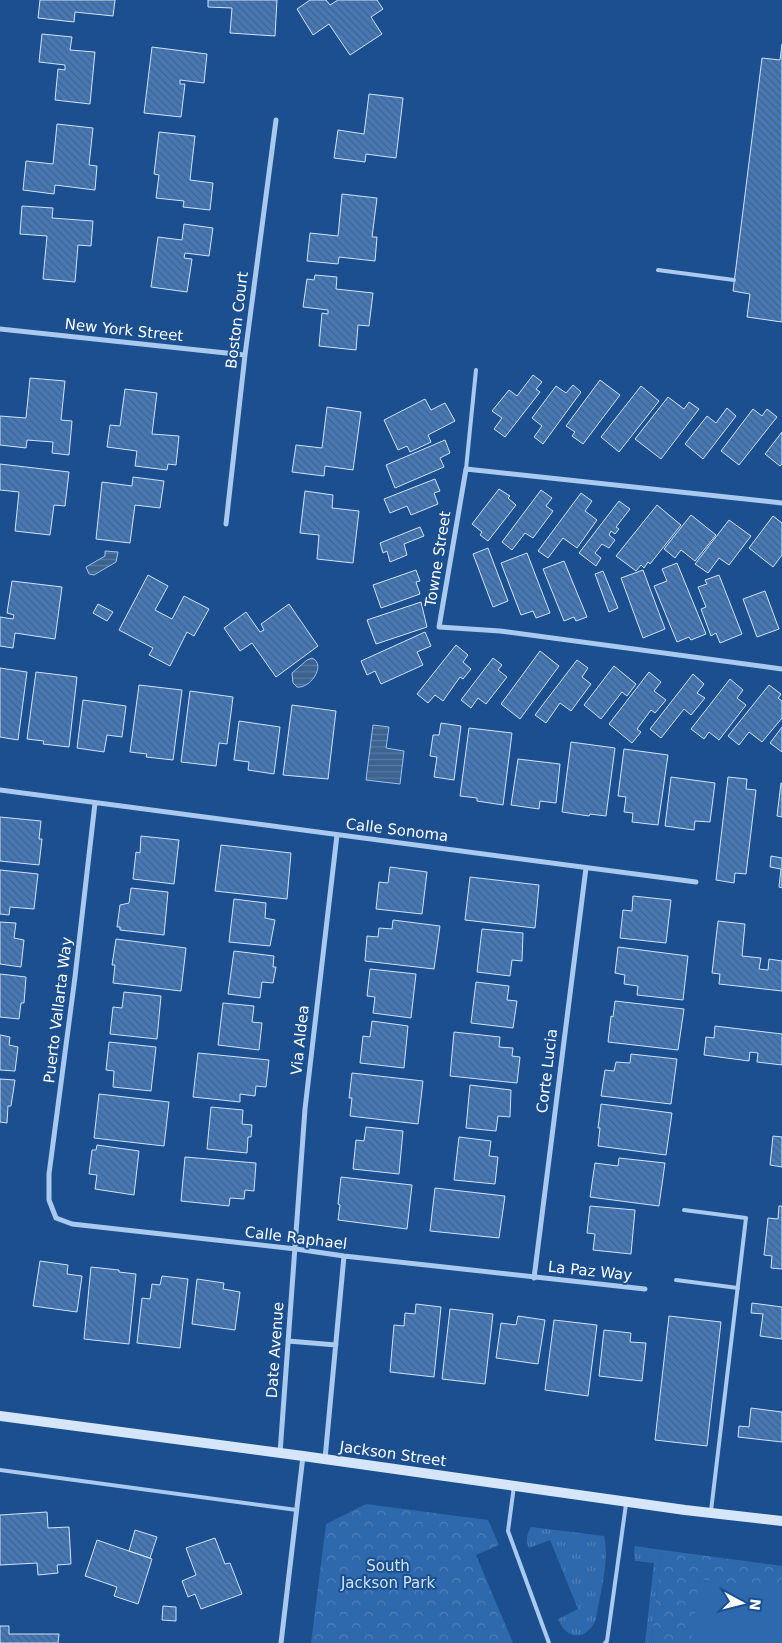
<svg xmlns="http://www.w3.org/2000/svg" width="782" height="1643" viewBox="0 0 782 1643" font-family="'DejaVu Sans',sans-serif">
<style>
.grass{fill:url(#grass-tufts)}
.forest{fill:url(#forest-crowns)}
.pitch{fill:#2e69ad}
.water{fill:url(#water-rules);stroke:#9cc4f0}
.building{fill:url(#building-back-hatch);stroke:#cfe3fa}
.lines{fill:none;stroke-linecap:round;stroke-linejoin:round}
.service{stroke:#a9c9ee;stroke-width:4}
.minor{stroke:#a9c9ee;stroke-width:5}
.secondary{stroke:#d6e6fa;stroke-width:10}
.labels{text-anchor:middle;stroke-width:4;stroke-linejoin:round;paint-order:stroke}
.street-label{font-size:15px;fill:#fff;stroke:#1b4f8f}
.park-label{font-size:15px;fill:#cfe3fa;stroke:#1b4f8f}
</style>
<defs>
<pattern id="grass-tufts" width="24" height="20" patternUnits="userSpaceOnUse" patternTransform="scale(1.25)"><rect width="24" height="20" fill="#2e69ad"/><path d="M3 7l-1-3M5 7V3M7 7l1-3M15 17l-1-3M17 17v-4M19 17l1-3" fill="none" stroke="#4d80b9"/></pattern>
<pattern id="forest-crowns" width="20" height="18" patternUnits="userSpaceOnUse" patternTransform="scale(1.25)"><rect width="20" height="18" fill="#2e69ad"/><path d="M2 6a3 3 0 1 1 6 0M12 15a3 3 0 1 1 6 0" fill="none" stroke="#4d80b9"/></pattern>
<pattern id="water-rules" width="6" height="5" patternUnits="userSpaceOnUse" patternTransform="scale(1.25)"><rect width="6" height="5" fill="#3c6290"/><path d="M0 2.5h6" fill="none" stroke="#597aa1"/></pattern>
<pattern id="building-back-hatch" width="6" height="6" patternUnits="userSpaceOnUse" patternTransform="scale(1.25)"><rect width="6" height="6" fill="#4478b7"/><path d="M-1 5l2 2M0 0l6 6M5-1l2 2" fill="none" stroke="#486282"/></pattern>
</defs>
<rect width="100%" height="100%" fill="#1b4f8f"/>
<path class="grass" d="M531,1527L604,1536C610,1560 600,1594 596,1619C587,1641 567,1641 558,1619L578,1609L550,1540L529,1548C525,1540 527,1534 531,1527Z
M635,1546L662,1550L651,1643H645L654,1563L635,1561L634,1551Z"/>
<path class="forest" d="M366,1504L488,1520L499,1545L476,1555L513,1643H311L326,1524Z
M662,1550L782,1566V1643H651Z"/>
<path class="pitch" d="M699,1579L782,1591V1643H691Z"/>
<path class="water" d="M105,551L118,552L116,562L94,575L89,574L86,567L105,556Z
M312,658C327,665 310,689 297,687L293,683L292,673L307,660Z
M373,725L389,727L386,748L404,751L400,784L366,780Z"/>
<path class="building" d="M40,0H115L113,16L75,12L74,22L38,18Z
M208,0H277L275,36L230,33L232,8L208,7Z
M310,0H326L330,5L338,0H377L383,9L371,17L382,34L350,55L329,24L313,35L297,9Z
M42,34L72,37L70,50L95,52L90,104L55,100L58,69L65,70V65L39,62Z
M782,44V322L747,317L750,294L733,291L762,58L780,60Z
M152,47L207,54L204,83L180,80V84H185L181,117L144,113Z
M369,94L403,98L396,158L366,154L365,162L334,158L338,130L364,134Z
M57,124L93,128L89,165L97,166L95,190L55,185L54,194L23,190L26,161L53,164Z
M159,132L195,136L190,180L213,183L210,210L183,207L184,201L156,198L159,175L154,174Z
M342,194L377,198L372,237H377L375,261L339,257L338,264L307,261L310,233L338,236Z
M22,206L53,208L52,218L93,221L91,246L78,245L75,282L43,279L47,236L20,234Z
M184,224L213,228L209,256L185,253L184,258L192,259L187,292L151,287L158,237L182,240Z
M315,275L337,277L336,289L373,293L369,326L358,325L356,350L319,346L322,313L328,314V310L303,307L307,279L314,280Z
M533,375L542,382L536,389L540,392L505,437L494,429L502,418L492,411L509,390L517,396Z
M30,378L65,381L61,420L72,421L69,455L52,453L53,442L27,440L26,448L0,445V416L26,418Z
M600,380L620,395L583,444L572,436L575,432L566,426Z
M573,385L581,392L543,444L534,437L542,426L532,418L556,386L566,393Z
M641,386L659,401L619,452L601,437Z
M125,389L157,393L152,434L179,436L176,465L168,464L167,470L135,466L137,451L107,447L110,425L120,426Z
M668,397L684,409L689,402L699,409L661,459L635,439Z
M425,399L431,410L445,403L455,421L428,435L431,442L410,452L407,446L398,450L384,420Z
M327,407L361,412L353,470L325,466L324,476L292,472L296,445L322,448Z
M727,408L736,416L703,459L685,444L707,416L716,423Z
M753,409L762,416L767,409L777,417L739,465L721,451Z
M782,432V464L780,466L765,454Z
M445,440L450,453L440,458L444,467L395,488L386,465Z
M0,464L69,472L65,506L54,505L50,535L15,531L19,492L0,490Z
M133,477L164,481L160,508L135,505L130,543L96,539L102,482L132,486Z
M435,479L440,491L434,493L438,504L411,515L407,506L390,513L384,499Z
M499,489L510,496L508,498L516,505L488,541L480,535L482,532L472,524Z
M541,490L552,498L546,506L553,511L533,538L525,533L512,550L502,542Z
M305,491L333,495L332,508L359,511L353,563L317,559L319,535L300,533Z
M581,493L592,501L585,511L597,520L577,548L563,538L548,558L538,551Z
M619,501L630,509L616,527L619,529L615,534L611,531L609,535L615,540L609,548L602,544L595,553L601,558L596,566L579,553Z
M657,505L681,525L650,564L648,562L644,568L641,565L636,571L616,556Z
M691,515L716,535L695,561L681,550L675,558L664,549Z
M773,516L782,523V555L773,567L749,548Z
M729,520L751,536L729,565L719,558L708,573L695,564Z
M420,527L424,536L404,544L407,555L390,562L387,551L383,553L380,543Z
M488,548L508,601L493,607L473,554Z
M527,553L550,613L536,618L533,611L521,615L501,563Z
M564,561L587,617L576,621L574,617L564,621L543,569Z
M677,563L706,634L691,640L689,637L677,642L654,586L667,581L662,569Z
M416,570L420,581L416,582L420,594L381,608L373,585Z
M643,570L665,629L643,638L621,578Z
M603,571L618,608L609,612L595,574Z
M148,575L168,586L155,610L172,619L184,596L209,609L194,636L187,632L170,666L149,655L153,648L119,630Z
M719,575L742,634L720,643L716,633L711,636L701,609L706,607L698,587L707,584L705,580Z
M12,581L62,587L55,639L15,633L13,648L0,646V617L13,619L14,615L7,613Z
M765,591L779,629L757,637L743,599Z
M421,602L427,627L376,644L367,620Z
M98,604L113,612L107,621L93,613Z
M289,604L318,646L276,677L252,643L240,651L224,628L246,612L260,632L264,630L261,624Z
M425,632L431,646L417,652L423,665L381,684L375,671L367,675L361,661Z
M456,645L468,655L463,662L471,669L463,679L460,677L443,701L435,695L428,703L417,694Z
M540,651L559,666L520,719L501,704Z
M493,658L502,665L498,670L507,677L486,704L478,698L471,708L461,700Z
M577,660L588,668L582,677L591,684L571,711L560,703L546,723L535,715Z
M614,666L636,684L627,696L622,692L601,719L584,705Z
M0,668L27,672L18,740L0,737Z
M36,672L77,677L69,747L43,744L44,741L27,739Z
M649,672L661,682L654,691L666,700L655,713L651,710L637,729L641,732L632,743L609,724Z
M693,674L704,684L697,693L705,698L691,715L684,709L661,738L650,729Z
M730,679L743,690L737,698L746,705L719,740L709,732L704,739L691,729Z
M139,685L182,690L173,760L146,757L147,754L130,752Z
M769,685L781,694L778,698L782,701V718L762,742L749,732L739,745L728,736Z
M190,691L233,697L227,744L219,743L216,766L181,762Z
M83,700L126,706L122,737L107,735L104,752L77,748Z
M292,705L336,711L328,779L283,775Z
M239,721L280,727L274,774L248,770L249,762L234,760Z
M441,723L461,726L454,780L434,777L437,757L430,756L433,735H439Z
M782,727V752L770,743Z
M469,728L512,733L503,805L477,801V798L460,796Z
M571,742L615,748L606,816L590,814L589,816L562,812Z
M624,749L668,755L658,825L632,822L633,813L624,812L626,797L618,796Z
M518,759L560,764L556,803L540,801L539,809L511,805Z
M671,777L715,783L710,822L695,821L694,830L665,826Z
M728,777L747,779L746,789L756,790L746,874L735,873L734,883L716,880Z
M781,783H782V817L777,816Z
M0,817L41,821L39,839H42L39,865L0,861Z
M141,836L179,840L174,884L133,879L136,852L140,853Z
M221,845L291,853L287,899L215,891Z
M771,856L782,858V888L779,887L781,869L770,867Z
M390,867L427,872L422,914L376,909L379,882L388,883Z
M0,870L38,874L34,909L10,907L9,915L0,914Z
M470,877L539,885L535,928L465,920Z
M131,888L168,892L164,935L120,930V927H117L120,905L129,903Z
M633,896L671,900L666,943L620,938L623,910L632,911Z
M234,899L266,903L265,918L275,920L270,946L229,942Z
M393,920L440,926L434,969L365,961L367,936L378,937L379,928L392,929Z
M718,921L745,924L742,956L761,958L759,969L768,970L769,959L782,961V991L719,984L720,974L712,973Z
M0,922L16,923L14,938L24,940L21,967L0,964Z
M482,929L523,933L522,961L512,960L510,976L477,972Z
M116,939L186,948L181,991L113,983L115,965H112Z
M618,947L688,956L683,1000L637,995L638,986L624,984L625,975L615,973Z
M234,951L274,956L273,967H276L273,983L262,982L260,998L228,994Z
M370,969L416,974L411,1018L373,1013L375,997L367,996Z
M0,974L26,977L24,1003H21L19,1019L0,1017Z
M476,982L509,986L507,1000L517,1001L513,1028L471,1023Z
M124,992L161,996L157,1039L110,1034L113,1007L122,1008Z
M615,1001L684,1009L678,1050L608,1042L611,1016L613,1017Z
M223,1003L254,1006L252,1022L262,1023L259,1050L218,1045Z
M372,1021L408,1026L404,1068L360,1063L363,1036L370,1037Z
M715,1026L782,1034V1065L757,1062L758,1053L750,1052L749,1061L704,1055L706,1037L714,1038Z
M454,1032L500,1037L499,1047L513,1048L512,1056L520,1057L517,1083L450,1076Z
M0,1035L10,1037L9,1045L18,1047L15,1071L0,1070Z
M109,1042L156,1047L151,1091L113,1087L114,1071L106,1070Z
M198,1053L269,1060L266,1087L256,1086L255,1096L240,1094V1102L193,1097Z
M631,1054L677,1059L671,1104L601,1096L605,1070L614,1071L616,1062L630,1063Z
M352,1073L423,1081L418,1124L350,1116L352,1098H349Z
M0,1079L15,1080L11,1106H8L7,1123L0,1122Z
M470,1085L511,1090L510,1117L498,1116L496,1131L466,1128Z
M99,1094L169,1102L164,1146L94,1138Z
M601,1104L672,1113L666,1155L598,1146L600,1128H598Z
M211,1107L243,1110L242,1124L252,1125L251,1137H248L247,1153L207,1149Z
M366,1127L403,1131L399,1174L353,1169L356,1140L364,1141Z
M773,1136L782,1137V1167L770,1165Z
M459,1137L491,1141L489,1156L498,1157L495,1184L454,1180Z
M97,1145L139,1151L134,1195L95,1189L97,1175L89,1174L92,1150H96Z
M185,1157L256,1163L254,1191L245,1190L244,1199L230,1198L229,1206L181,1201Z
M619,1158L665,1163L659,1206L590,1197L595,1163L618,1166Z
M341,1177L412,1185L407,1229L338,1220L340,1205L338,1204Z
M435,1188L505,1196L499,1238L430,1231Z
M590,1206L635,1210L631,1254L593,1250L595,1234L587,1233Z
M779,1206H782V1269L771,1268L772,1256L764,1255L768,1218L778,1219Z
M40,1261L68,1265L67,1274L82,1276L77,1312L33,1306Z
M91,1267L119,1270V1272L136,1274L129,1344L84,1339Z
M162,1276L188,1279L180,1348L137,1343L142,1298L150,1299L152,1284L160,1285Z
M197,1279L224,1283L223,1289L240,1292L235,1330L192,1324Z
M752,1303L782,1307V1339L760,1336L763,1314L751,1313Z
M416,1304L441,1307L434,1377L390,1372L394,1325L404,1326L405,1313L415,1314Z
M450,1309L493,1314L485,1384L442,1379Z
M518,1316L545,1320L538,1364L496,1358L501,1323L516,1325Z
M669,1316L721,1322L707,1446L655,1440Z
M554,1320L597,1325L588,1396L545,1390Z
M604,1330L631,1333L630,1342L646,1343L642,1381L599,1376Z
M751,1408L782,1412V1442L738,1437L739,1426L749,1427Z
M47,1512L48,1528L69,1527L71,1564L57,1565L58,1573L38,1575L37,1563L0,1565V1515Z
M135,1530L157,1537L150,1558L129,1551Z
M215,1538L225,1564L230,1563L242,1594L201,1609L195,1594L188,1597L182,1581L196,1575L186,1548Z
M97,1540L152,1559L138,1604L114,1596L117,1587L85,1576Z
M163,1606L176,1607V1621L162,1620Z
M0,1626H9V1634H59L58,1643H0Z"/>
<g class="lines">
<path class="service" d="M658,270L734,280
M466,469L476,370
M684,1210L746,1218L711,1511
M676,1280L738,1288
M0,1470L297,1510
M514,1486L508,1531L549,1643
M605,1643L607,1641L626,1504"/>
<path class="minor" d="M0,329L245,355
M782,503L466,469L439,627L500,631L782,669
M226,524L245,355L276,120
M0,790L696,882
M95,803L75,977L49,1174V1200L56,1218L72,1224L296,1249L344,1256L645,1289
M534,1278L586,868
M288,1341L336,1345
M280,1453L305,1109L337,835
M325,1459L344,1256
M281,1643L303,1456"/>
<path class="secondary" d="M0,1416L303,1456L685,1510L782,1521"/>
</g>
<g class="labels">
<g class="street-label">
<text transform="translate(237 320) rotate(-83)" y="5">Boston Court</text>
<text transform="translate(124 330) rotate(6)" y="5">New York Street</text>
<text transform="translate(438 559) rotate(-81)" y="5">Towne Street</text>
<text transform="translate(397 830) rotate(7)" y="5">Calle Sonoma</text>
<text transform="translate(58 1010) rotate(-83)" y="5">Puerto Vallarta Way</text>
<text transform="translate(300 1040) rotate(-84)" y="5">Via Aldea</text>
<text transform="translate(547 1071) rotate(-83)" y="5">Corte Lucia</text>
<text transform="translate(296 1238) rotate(7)" y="5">Calle Raphael</text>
<text transform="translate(590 1271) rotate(6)" y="5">La Paz Way</text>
<text transform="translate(275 1350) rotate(-86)" y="5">Date Avenue</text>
<text transform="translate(393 1454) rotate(8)" y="5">Jackson Street</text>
</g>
<g class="park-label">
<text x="388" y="1571">South<tspan x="388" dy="17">Jackson Park</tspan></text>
</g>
</g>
<g transform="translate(742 1603) rotate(97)" stroke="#1b4f8f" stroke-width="4" paint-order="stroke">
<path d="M0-4L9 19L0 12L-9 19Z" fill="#ffffff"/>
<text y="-8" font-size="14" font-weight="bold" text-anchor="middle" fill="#ffffff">N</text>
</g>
</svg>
